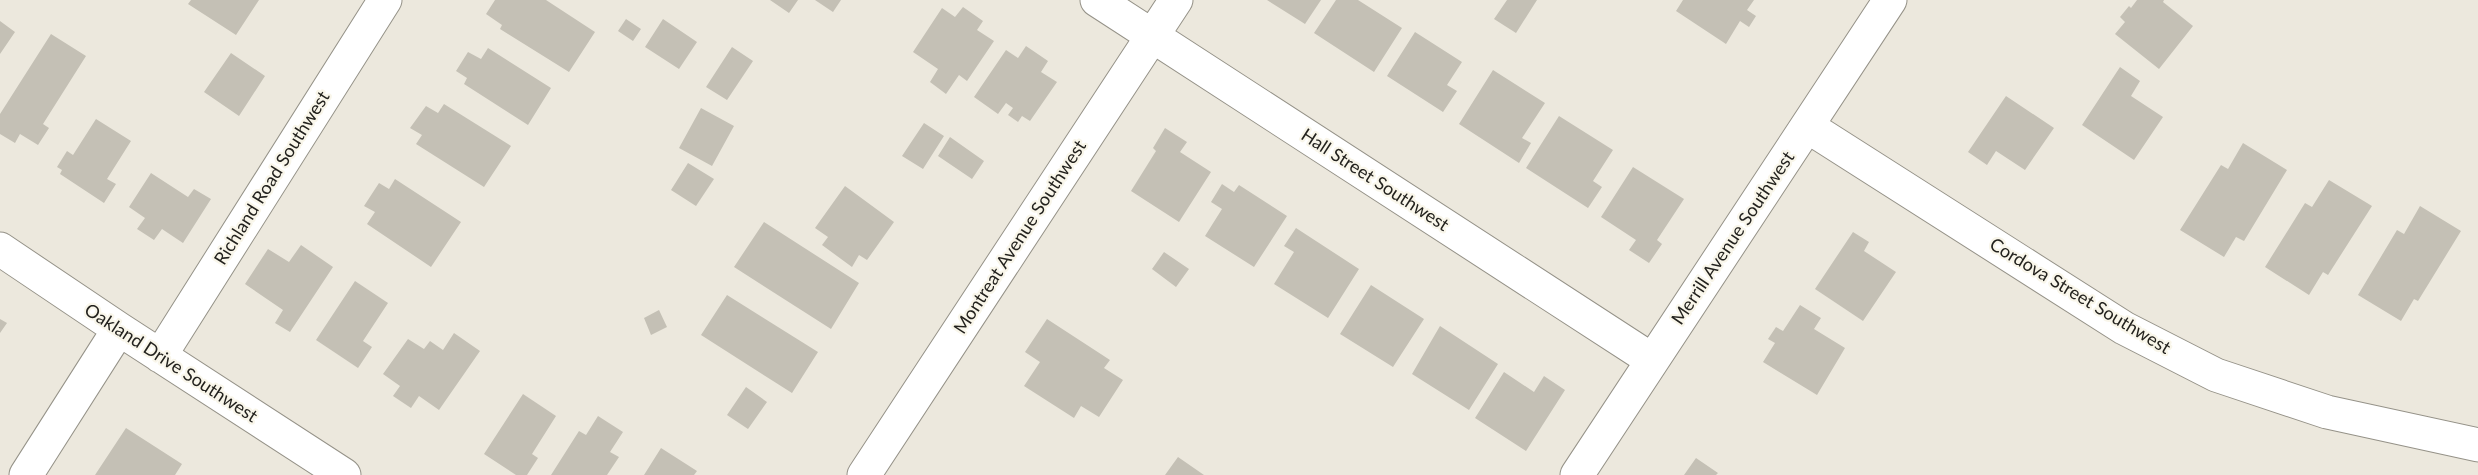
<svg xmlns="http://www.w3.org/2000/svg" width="2478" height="475" viewBox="0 0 2478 475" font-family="Lato,sans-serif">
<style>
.building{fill:#c4c0b5}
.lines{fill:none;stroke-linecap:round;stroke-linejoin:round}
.minor-casing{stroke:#959288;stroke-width:35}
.minor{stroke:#fff;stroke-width:33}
.labels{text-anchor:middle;stroke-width:4.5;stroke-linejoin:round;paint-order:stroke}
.street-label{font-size:18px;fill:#23221e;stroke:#f9f6ea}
</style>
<rect width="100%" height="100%" fill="#ece8dd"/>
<path class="building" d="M191,0H259L236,35L188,4Z
M495,0H546L595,32L569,72L500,29L502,25L486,14Z
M770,0H798L789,13Z
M815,0H841L833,12Z
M1267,0H1321L1305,24Z
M1336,0H1358L1402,28L1374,72L1314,33Z
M1507,0H1537L1516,33L1494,19Z
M1683,0H1754L1747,10L1756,16L1749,27L1740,21L1726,44L1676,11Z
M2137,0H2164L2163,2L2193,26L2159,69L2115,34L2125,22L2120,17L2129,6L2131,8Z
M963,7L983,21L977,30L994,41L967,81L959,75L946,94L930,82L938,69L913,52L942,8L955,17Z
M626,19L641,29L633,41L618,31Z
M663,19L697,42L679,69L645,47Z
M0,21L15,32L0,54Z
M1415,32L1462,62L1447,85L1457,91L1443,112L1387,76Z
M51,34L86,56L43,124L49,128L38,145L20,134L15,143L0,134V114Z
M1026,46L1048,61L1041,72L1057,82L1030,121L1022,116L1018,122L1008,115L1013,108L1006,103L998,114L974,97L1006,50L1018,58Z
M732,47L753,61L727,100L706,87Z
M488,48L551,88L528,125L464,84L467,78L456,71L468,52L481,59Z
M231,53L265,76L239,116L204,92Z
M2120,67L2140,81L2131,96L2163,117L2134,160L2082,125Z
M1493,70L1545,103L1522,138L1531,143L1519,163L1459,124Z
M2006,96L2054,128L2025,170L1996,151L1987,165L1968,152Z
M444,104L511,146L484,187L416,144L422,135L410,128L426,106L438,113Z
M701,108L734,126L712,166L679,148Z
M1559,116L1613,150L1593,181L1602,187L1588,208L1526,168Z
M96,119L131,141L107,179L116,184L104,203L60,174L62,170L57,167L67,151L73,155Z
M924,123L944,136L923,169L902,156Z
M1165,128L1187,142L1180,152L1211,172L1179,222L1131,191L1156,151L1153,148Z
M950,137L984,161L972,179L938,156Z
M2243,143L2287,170L2244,241L2236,237L2224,257L2180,230L2221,165L2228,169Z
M688,163L714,179L696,206L671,190Z
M1633,167L1684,199L1657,240L1662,244L1649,263L1629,250L1636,240L1601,217Z
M151,173L188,197L194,189L211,199L183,243L162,229L154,240L137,229L145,218L129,207Z
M395,179L461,222L431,267L367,224L375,212L364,206L379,183L389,189Z
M2329,180L2372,206L2328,275L2323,272L2309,295L2265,267L2305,203L2312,207Z
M1222,184L1234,192L1239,185L1287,216L1254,267L1205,236L1222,209L1211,202Z
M845,186L894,222L867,260L859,255L852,267L822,245L828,237L815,228Z
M2420,206L2461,231L2418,301L2414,299L2401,321L2358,295L2397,230L2404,234Z
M764,222L859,283L831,329L734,267Z
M1296,228L1359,269L1328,318L1274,284L1294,252L1284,246Z
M1853,232L1869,242L1864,251L1896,272L1863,321L1815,289Z
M301,245L333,267L290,332L275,323L283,310L245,284L268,249L289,262Z
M1164,252L1189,269L1176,287L1152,269Z
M355,281L388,303L363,341L372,347L358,368L316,340Z
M1371,285L1424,319L1393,367L1340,334Z
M727,295L818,352L792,393L701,335Z
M1800,305L1821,318L1814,329L1845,348L1817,395L1763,362L1775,343L1768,339L1776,327L1783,331Z
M659,310L667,327L651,335L644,318Z
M0,319L7,323L0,333Z
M1047,319L1110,360L1104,368L1123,380L1099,417L1081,406L1074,418L1024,386L1040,362L1025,352Z
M1440,326L1498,364L1469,410L1412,374Z
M454,333L480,351L439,410L419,396L411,408L393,396L400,386L383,374L408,339L424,349L430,341L443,350Z
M1504,372L1534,392L1544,376L1565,390L1526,451L1475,418Z
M746,387L767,402L748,429L727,415Z
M523,394L556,416L532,454L538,458L527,475H516L484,454Z
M598,416L623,432L610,452L619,457L607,475H551L579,431L586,435Z
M126,428L182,464L175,475H95Z
M661,448L697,471L694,475H644Z
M1178,457L1204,475H1165Z
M1696,458L1718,473L1716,475H1684Z"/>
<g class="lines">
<defs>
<path id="minor" d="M1097,0L1652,360
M1807,126L2124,328L2216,375L2327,412L2478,445
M0,249L119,329L344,475
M160,356L385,0
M26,475L119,329
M864,475L1176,0
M1577,475L1890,0"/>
</defs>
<use href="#minor" class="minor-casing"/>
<use href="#minor" class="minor"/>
</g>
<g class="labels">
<g class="street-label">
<text transform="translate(272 178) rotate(-58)" y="6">Richland Road Southwest</text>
<text transform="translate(1375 180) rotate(33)" y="6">Hall Street Southwest</text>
<text transform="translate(1020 237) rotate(-57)" y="6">Montreat Avenue Southwest</text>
<text transform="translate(1733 238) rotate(-56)" y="6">Merrill Avenue Southwest</text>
<text transform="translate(2080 296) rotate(31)" y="6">Cordova Street Southwest</text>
<text transform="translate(171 363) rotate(33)" y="6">Oakland Drive Southwest</text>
</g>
</g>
</svg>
